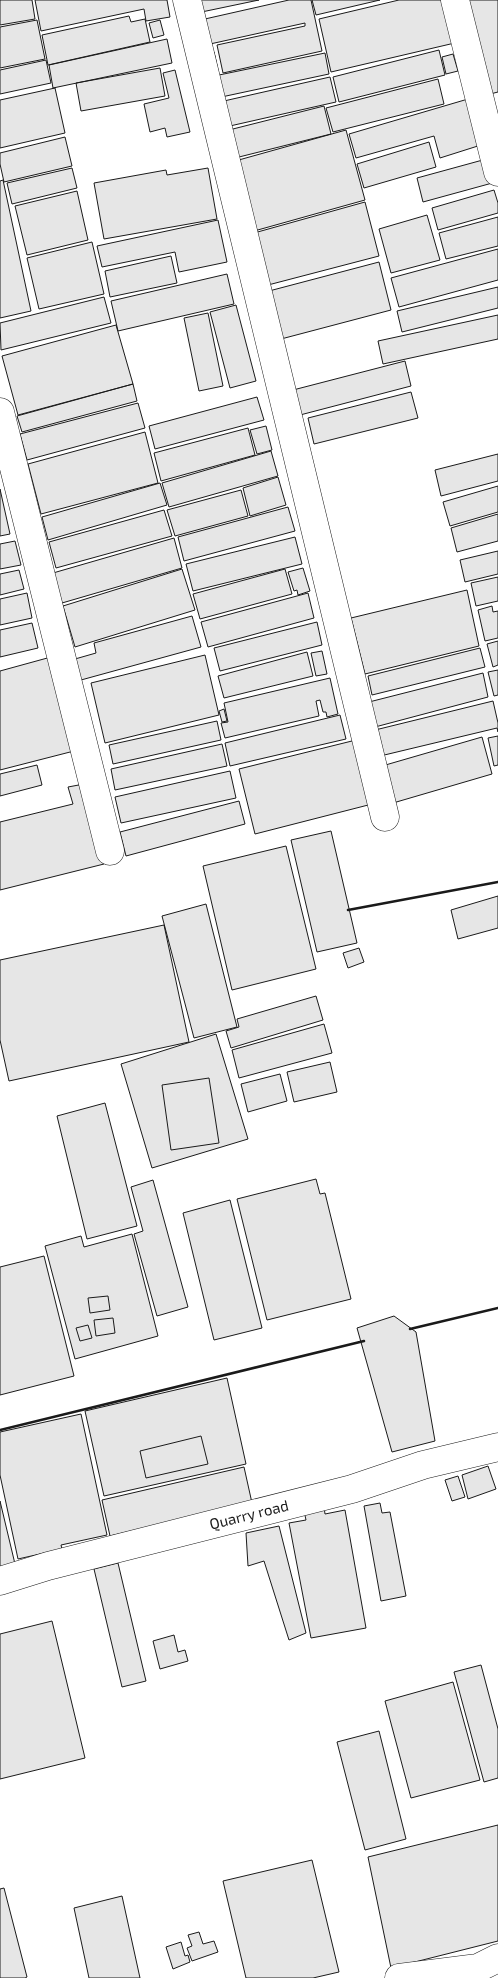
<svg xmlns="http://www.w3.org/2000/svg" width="498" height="1978" viewBox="0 0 498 1978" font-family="'Exo 2',sans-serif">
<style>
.building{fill:#e6e6e6;stroke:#1a1a1a}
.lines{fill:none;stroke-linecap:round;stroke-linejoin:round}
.minor-casing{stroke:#1a1a1a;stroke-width:29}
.minor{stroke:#fff;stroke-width:28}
.wall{stroke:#1a1a1a;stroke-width:2.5}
.labels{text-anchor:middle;stroke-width:4;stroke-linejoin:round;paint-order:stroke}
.street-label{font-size:15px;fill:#1a1a1a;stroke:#fff}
</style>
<rect width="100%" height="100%" fill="#fff"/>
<path class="building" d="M0,0H32L35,19L0,25Z
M35,0H167L170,17L146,21L144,9L41,31Z
M189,0H259L192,14Z
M289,0H311L322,51L223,73L217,45L305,26V23L201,46L196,21Z
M312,0H380L316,15Z
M399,0H449L459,42L331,72L319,19Z
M460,0H498V92L482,96Z
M129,16L131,22L145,19L150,42L48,65L42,35Z
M37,20L45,59L0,68V27Z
M160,20L164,35L153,38L149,23Z
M167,39L172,63L53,88L49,65Z
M439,50L445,75L339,102L333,77Z
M214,52L219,75L325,53L329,74L212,99L203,54Z
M453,54L458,71L446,74L442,57Z
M46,60L51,83L0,94V70Z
M160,68L165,96L81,111L76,83Z
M175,70L190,132L167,137L165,128L150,132L144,104L169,98L163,73Z
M330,77L336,102L221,128L215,103Z
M438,79L444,104L333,132L326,108Z
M55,88L65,133L0,148V100Z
M468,99L481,145L440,158L434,136L356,158L349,134Z
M324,106L331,134L227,160L221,132Z
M346,130L365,200L247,233L228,163Z
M65,137L72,166L4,182L0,164V153Z
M429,142L436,167L364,188L357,164Z
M490,158L496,182L423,202L417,178Z
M72,168L77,188L12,204L7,183Z
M208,168L217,219L104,239L94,183L166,170L167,175Z
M3,180L31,311L0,318V181Z
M494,190L498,203V213L438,230L432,208Z
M77,191L88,240L27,255L15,206Z
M365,202L379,256L268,285L254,233Z
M427,215L440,260L391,273L379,229Z
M498,217V246L446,259L439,233Z
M218,220L227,262L179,272L175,252L102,267L97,246Z
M92,242L104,294L39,309L27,258Z
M498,249V280L399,307L391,278Z
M171,256L177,283L110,297L105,271Z
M379,262L391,310L281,339L269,291Z
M227,274L234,304L118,331L111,301Z
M498,287V308L402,332L397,311Z
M104,297L111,323L1,350L0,323Z
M236,305L256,381L230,388L210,312Z
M208,313L223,386L199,391L184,318Z
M498,315V339L383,364L378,341Z
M116,325L133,384L18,415L2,356Z
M405,361L411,386L300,415L293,390Z
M133,384L137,401L22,432L17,416Z
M411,392L418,418L314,444L308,418Z
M257,397L264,420L155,449L149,426Z
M138,403L145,428L27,460L20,434Z
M266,426L272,450L257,454L250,430Z
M248,428L255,455L161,481L154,453Z
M145,432L158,483L41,514L28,464Z
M271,451L278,476L169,507L162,483Z
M498,454V481L441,496L435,470Z
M278,477L286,505L250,516L243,488Z
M160,483L167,505L48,540L42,517Z
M498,486V512L450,526L443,502Z
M0,489L10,534L0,536Z
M241,490L248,516L175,536L167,510Z
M288,507L295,531L184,561L178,537Z
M164,510L172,536L56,568L49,542Z
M498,514V541L457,552L451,528Z
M295,537L302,564L193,591L186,564Z
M174,538L182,568L62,603L53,573Z
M15,541L21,565L0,569V544Z
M498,551V574L465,582L460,560Z
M303,568L310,591L298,595L297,590L294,591L288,572Z
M182,569L195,610L75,647L63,606Z
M285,569L292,594L200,619L193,594Z
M19,570L24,589L0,595V574Z
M498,577V601L476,606L471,583Z
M467,590L479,646L365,674L351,618Z
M27,593L32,618L0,625V599Z
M308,593L314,618L208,647L201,622Z
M492,606L493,612L498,611V638L485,641L478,610Z
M192,616L201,647L81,680L75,659L96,653L94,643Z
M317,622L322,645L220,671L214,648Z
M32,623L38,648L0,657V630Z
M498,641V665L493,667L487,644Z
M480,648L485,667L372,695L368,676Z
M322,651L327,674L316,676L311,653Z
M307,652L313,676L224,698L218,676Z
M205,655L219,715L105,743L91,683Z
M51,657L74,751L0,770V671Z
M498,670V695L494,696L488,672Z
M483,673L488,697L375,727L369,702Z
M330,678L338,714L327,717L326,712H323L320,700L316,701L319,716L225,738L221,723L228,722L224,703Z
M493,701L498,723V732L497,728L376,757L371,731Z
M224,709L227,721L222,722L219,711Z
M340,715L346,739L230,766L225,743Z
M217,721L221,740L113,764L109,745Z
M498,736V765L494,766L488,738Z
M482,737L492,774L393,803L382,766Z
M360,739L376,803L255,834L239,769Z
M222,744L227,766L115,790L111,769Z
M37,765L42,785L0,796V774Z
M230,771L236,798L121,823L115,797Z
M84,784L104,864L0,890V822L73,804L68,787Z
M239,801L245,824L126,856L120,832Z
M331,831L357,943L317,952L291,840Z
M286,846L316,969L232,990L203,866Z
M498,896V928L458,939L451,910Z
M206,904L237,1027L194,1038L162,916Z
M164,925L189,1042L9,1081L0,1040V960Z
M359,948L364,962L348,968L343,953Z
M316,996L323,1020L231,1048L226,1031L239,1027L237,1019Z
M324,1024L332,1053L239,1078L232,1050Z
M216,1034L248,1139L152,1168L121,1064Z
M330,1062L337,1092L294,1102L287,1072Z
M280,1074L287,1101L248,1112L241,1084Z
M209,1078L219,1143L171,1150L162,1085Z
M105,1103L137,1226L87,1239L57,1116Z
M316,1179L320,1194L325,1193L351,1299L267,1320L237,1199Z
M153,1180L188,1307L157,1316L134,1234L143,1231L131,1187Z
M230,1200L262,1328L214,1340L183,1213Z
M132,1234L158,1336L75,1359L45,1246L81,1236L84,1247Z
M44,1256L74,1376L0,1395V1267Z
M108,1296L110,1310L90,1313L88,1298Z
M394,1316L416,1332L435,1441L392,1452L357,1328Z
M113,1318L115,1333L96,1336L94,1320Z
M88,1325L92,1338L80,1341L76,1328Z
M227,1378L246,1464L104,1496L85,1411Z
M81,1414L107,1535L61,1545L62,1549L18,1559L0,1475V1432Z
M201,1436L208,1464L146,1478L140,1451Z
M488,1466L496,1489L468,1499L462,1475Z
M244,1467L252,1503L110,1536L102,1500Z
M458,1476L465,1497L452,1501L445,1480Z
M0,1501L15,1564L0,1567Z
M380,1503L382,1513L390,1512L406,1596L381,1601L364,1506Z
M324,1507L325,1514L345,1510L366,1628L311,1638L289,1523L306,1520L304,1511Z
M279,1526L306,1633L289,1640L264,1561L248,1566L246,1533Z
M118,1563L146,1681L122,1687L94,1569Z
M52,1621L85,1758L0,1779V1634Z
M174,1635L178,1652L185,1650L188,1661L160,1669L153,1641Z
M481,1665L498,1729V1778L484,1782L454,1672Z
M453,1682L480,1780L411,1798L385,1701Z
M379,1731L406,1839L365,1850L337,1742Z
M498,1825V1941L391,1968L368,1857Z
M312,1860L339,1972L313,1978H246L223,1881Z
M4,1888L27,1977L25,1978H0V1889Z
M122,1896L140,1978H89L74,1908Z
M199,1932L203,1944L214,1941L218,1952L192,1961L187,1948L192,1946L188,1935Z
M181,1942L185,1956L188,1955L190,1962L173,1969L166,1947Z"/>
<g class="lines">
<defs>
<path id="minor" d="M187,0L385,817
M455,0L498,172
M0,412L110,851
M0,1581L48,1566L352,1489L423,1465L498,1447
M399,1978L478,1968L498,1958"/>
</defs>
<use href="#minor" class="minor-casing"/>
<use href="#minor" class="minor"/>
<path class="wall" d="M348,910L498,882
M410,1329L498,1308
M0,1430L364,1341"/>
</g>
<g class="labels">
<g class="street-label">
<text transform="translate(249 1515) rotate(-14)" y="5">Quarry road</text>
</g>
</g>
</svg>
